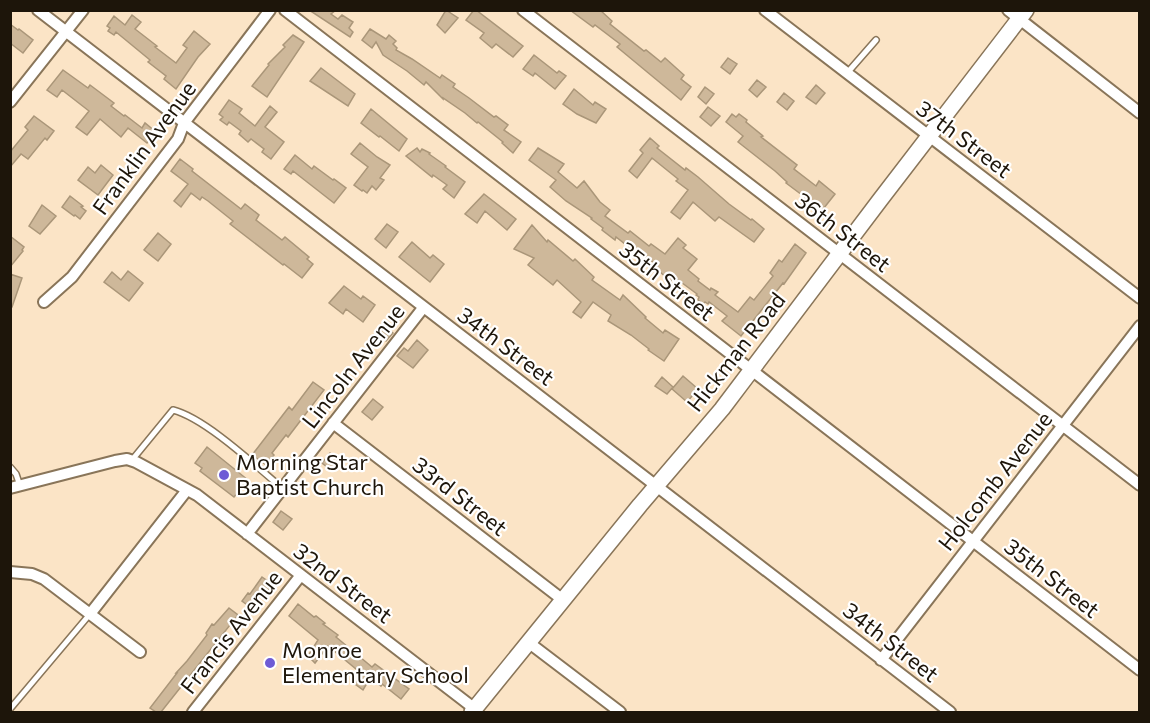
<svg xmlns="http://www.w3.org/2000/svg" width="1150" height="723" viewBox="0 0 1150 723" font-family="Commissioner,sans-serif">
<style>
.building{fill:#ceb89a;stroke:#aa9679;stroke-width:1.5}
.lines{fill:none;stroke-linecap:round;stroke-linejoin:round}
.lane-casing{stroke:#897559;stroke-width:8}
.street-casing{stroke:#897559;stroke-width:14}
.secondary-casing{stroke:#897559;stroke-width:18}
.lane{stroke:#fff;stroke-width:5}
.street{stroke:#fff;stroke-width:10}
.secondary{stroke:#fff;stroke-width:15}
.poi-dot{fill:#6e5bd5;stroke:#fff;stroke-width:2}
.labels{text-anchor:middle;stroke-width:4.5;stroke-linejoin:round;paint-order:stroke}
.street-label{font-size:22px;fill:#1d150a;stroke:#fff}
.poi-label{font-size:22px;fill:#1d150a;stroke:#fff;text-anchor:start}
</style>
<rect width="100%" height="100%" fill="#fbe4c6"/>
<path class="building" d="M309,10H336L331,14L338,19L342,15L353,22L349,28L353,32L350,37Z
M446,10L458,18L445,33L437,25Z
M474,10H476L523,46L513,57L496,44L492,48L480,38L484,33L466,20Z
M570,10H600L612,21L610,24L644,51L646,50L661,62L665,58L684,75L681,79L691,87L681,100L617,47L620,44L595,25L593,27Z
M132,15L141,22L135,29L157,46L155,47L176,63L187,48L183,45L194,31L210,44L198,57L176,89L164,79L166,76L148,62L150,60L116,32L114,35L108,31L110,28L107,26L114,16L125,25Z
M10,24L18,30L19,29L33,40L23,53L10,43Z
M370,29L386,39L389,35L396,41L393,44L397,48L396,50L412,59L440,78L442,75L455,84L453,87L469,98L494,117L496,116L508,125L504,130L521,142L513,153L502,143L503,142L478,122L477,123L465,113L443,98V99L426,82L424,85L407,71L383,55L376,42L372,48L362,40Z
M293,35L304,42L267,97L252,86L269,65L268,64L285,47L283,45Z
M534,55L557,73L559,71L566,76L555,89L535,73L533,76L523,69Z
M728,58L737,64L730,74L721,67Z
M321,68L355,94L348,106L310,81Z
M63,70L88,88L90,85L114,103L111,106L124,116L125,115L142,128L145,123L156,132L147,143L128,128L121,137L100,119L87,135L76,127L89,111L62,90L57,97L47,90Z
M757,80L766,87L757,97L749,90Z
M816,85L825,93L816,104L806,97Z
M705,87L714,94L706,104L698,97Z
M574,89L593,105L595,102L606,109L596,123L577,114L563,104Z
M784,93L794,101L787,110L777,102Z
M229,100L242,109L239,113L255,126L270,106L277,112L265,127L284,142L271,159L262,152L264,149L251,139L248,142L239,134L241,131L229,122L227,125L220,120L223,117L219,114Z
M708,107L720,116L711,126L700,117Z
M371,109L407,139L399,151L380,136L379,137L361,123Z
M732,114L736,117L739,114L747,120L746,122L763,136L761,137L797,165L794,169L816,186L819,181L835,194L820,213L804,200L806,198L786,183L787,182L775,171L738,142L743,136L726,122Z
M34,116L54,131L47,140L45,138L28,159L21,154L10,167V152L28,130L25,127Z
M650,138L659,146L657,148L685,170L686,168L698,177L729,204L751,220L752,219L764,229L754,242L719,217L715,221L693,202L680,219L671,212L688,190L676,181L678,179L652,158L637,178L629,171L643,153L640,150Z
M360,143L377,157L390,165L380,178L384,180L376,190L372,186L367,193L363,190L362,191L354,185L368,167L351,154Z
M417,148L420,152L422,149L430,153L429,154L446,166L445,167L465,182L454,198L443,189L447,185L433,175L432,177L406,156Z
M538,148L564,164L558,172L577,188L584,181L600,202L610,210L605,216L628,233L630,231L649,246L651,244L665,254L678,238L686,245L683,248L697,259L688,270L699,279L698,281L710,290L711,288L718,292L715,295L738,312L750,297L754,300L773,276L770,273L779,260L782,262L795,244L806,253L784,284L783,283L741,336L722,321L727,316L709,302L708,304L705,302L703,304L698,300L699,297L696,295L697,294L674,277L671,281L655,268L657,265L635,249L634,251L616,237L615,240L602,230L603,228L591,219L592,218L566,201L550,187L556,180L529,160Z
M295,155L312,169L314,166L333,180L334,179L346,188L334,203L293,171L291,174L284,169Z
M180,159L193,169L192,171L241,209L245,204L259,215L256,220L282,240L285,237L309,257L307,259L313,264L302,278L284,264L283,265L230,224L233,221L208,201L202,197L200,200L191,193L181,207L174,201L188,184L171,171Z
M101,165L113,175L98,195L78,180L88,167L95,173Z
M484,194L516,219L507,230L485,211L477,223L465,214Z
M70,196L83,206L81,207L86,211L80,219L75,215L74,216L62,207Z
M42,205L56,216L40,234L29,226Z
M387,224L398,232L386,248L375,239Z
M532,225L547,242L548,240L573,261L575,259L594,277L592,280L620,300L623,295L646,317L645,318L663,333L665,330L679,339L664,361L648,350L649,349L631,335L608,321L611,315L593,302L581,318L573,312L581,302L557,280L553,285L528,265L534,258L514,249Z
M158,233L171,244L158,261L144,250Z
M10,236L24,247L22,250L23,251L10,267Z
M412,242L430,258L433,255L444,264L430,282L399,257Z
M128,271L143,283L129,301L104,282L112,272L121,280Z
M10,274L22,278L12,307H10Z
M344,286L361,299L363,296L375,305L363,322L346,309L343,314L329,303Z
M383,324L393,333L386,341L375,332Z
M417,340L428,350L413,368L397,356L404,348L408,351Z
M683,376L698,389L687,402L672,389Z
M662,377L673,387L667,394L655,386Z
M313,382L324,390L288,437L286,435L272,453L274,455L266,465L252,455L289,407L292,410Z
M373,399L383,407L372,420L362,412Z
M207,447L248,480L234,497L200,471L202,468L195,463Z
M330,453L339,460L331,470L322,463Z
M281,511L292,519L283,530L273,522Z
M262,577L272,584L265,594L263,592L250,607L242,601L248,593L250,594Z
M298,604L314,617L316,616L325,623L323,624L338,635L336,637L372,667L375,664L409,689L401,699L382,684L381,686L370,678L363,690L355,684L362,674L328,646L315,663L308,656L318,640L289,616Z
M229,608L238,615L161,712H156L150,708L177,673H176L187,661L207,635L206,633L212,624L214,625Z"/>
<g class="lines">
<defs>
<path id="lane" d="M848,72L876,40
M132,460L173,410C205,418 256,466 282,488
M10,467L16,474L20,486
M10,709L90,614"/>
<path id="street" d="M38,10L950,712
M285,10L1140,670
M523,10L1140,485
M765,10L1140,298
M1008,10L1140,113
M10,102L83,10
M44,302L72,277L178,139L184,123L270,10
M333,423L563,600
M10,488L115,461L127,459L136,462L197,495L475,709
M247,534L423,308
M10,572L32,574L44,579L140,652
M90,614L187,490
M528,642L620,712
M881,660L1140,326
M193,712L301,575"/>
<path id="secondary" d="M472,712L640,505L722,409L880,200L1026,10"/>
</defs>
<use href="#lane" class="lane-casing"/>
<use href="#street" class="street-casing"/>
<use href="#secondary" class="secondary-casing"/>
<use href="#lane" class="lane"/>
<use href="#street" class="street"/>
<use href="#secondary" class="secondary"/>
</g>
<g class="poi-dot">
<circle cx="224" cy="475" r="6"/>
<circle cx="270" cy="663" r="6"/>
</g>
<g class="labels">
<g class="street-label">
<text transform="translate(964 139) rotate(37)" y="8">37th Street</text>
<text transform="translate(144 148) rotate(-54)" y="8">Franklin Avenue</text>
<text transform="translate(843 232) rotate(38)" y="8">36th Street</text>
<text transform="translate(667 281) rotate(38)" y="8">35th Street</text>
<text transform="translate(506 346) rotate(37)" y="8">34th Street</text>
<text transform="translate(736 352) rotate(-52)" y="8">Hickman Road</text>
<text transform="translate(353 366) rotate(-52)" y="8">Lincoln Avenue</text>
<text transform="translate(995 481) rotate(-52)" y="8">Holcomb Avenue</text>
<text transform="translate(460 496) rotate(38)" y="8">33rd Street</text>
<text transform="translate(1052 578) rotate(38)" y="8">35th Street</text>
<text transform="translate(343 583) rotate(37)" y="8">32nd Street</text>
<text transform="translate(231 632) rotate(-52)" y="8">Francis Avenue</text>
<text transform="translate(891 642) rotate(38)" y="8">34th Street</text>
</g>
<g class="poi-label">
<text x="236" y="470">Morning Star<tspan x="236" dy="25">Baptist Church</tspan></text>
<text x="282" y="658">Monroe<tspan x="282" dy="25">Elementary School</tspan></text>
</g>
</g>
<rect width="1150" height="723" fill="none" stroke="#1d150a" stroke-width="24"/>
</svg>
